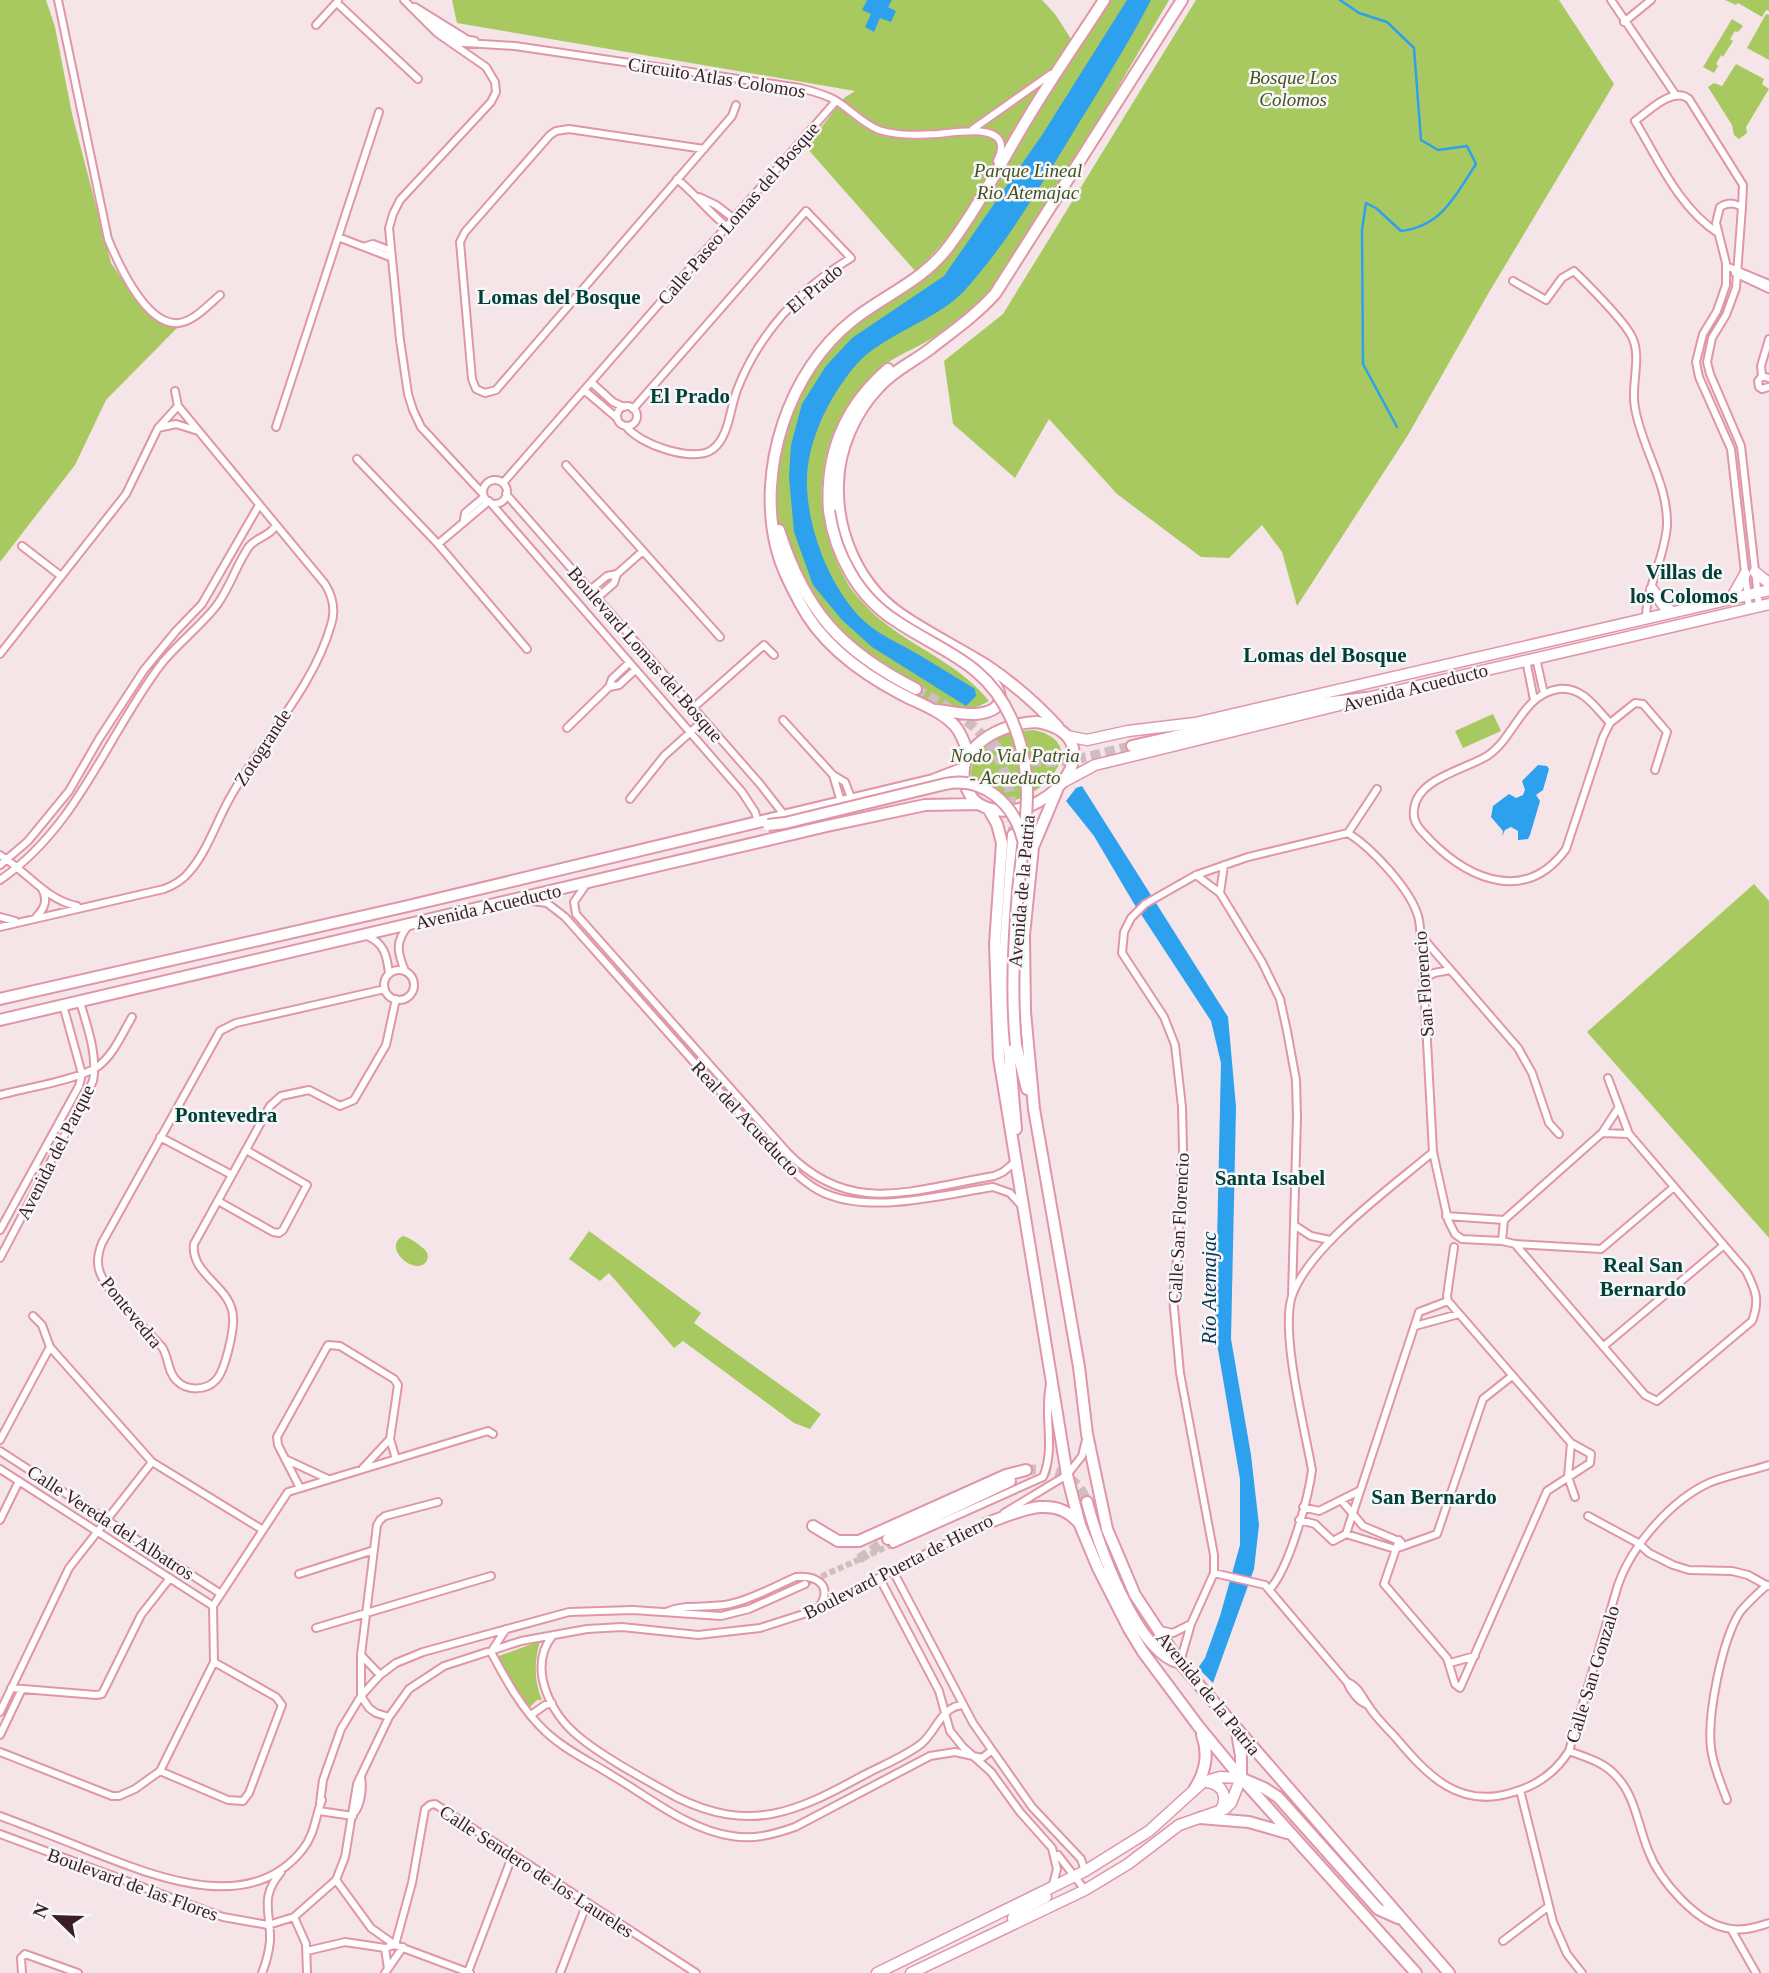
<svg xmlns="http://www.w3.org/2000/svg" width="1769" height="1973" viewBox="0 0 1769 1973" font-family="'Times New Roman',serif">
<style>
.green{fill:#a8c960}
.water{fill:#2da0ee}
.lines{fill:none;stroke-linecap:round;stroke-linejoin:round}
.stream{stroke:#2da0ee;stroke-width:2.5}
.street-tunnel{stroke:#d0bdc1;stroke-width:6;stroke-dasharray:6 3;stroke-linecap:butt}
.primary-tunnel{stroke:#d0bdc1;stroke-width:10;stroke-dasharray:10 5;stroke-linecap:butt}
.street-casing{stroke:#e196a8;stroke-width:10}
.secondary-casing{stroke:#e196a8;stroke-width:13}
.primary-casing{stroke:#e196a8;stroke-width:14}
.street{stroke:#fff;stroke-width:6}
.secondary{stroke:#fff;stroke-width:10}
.primary{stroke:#fff;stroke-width:10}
.primary-bridge-casing{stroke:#e196a8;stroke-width:14;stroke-linecap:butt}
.primary-bridge{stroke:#fff;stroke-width:10}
.labels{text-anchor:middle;stroke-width:5;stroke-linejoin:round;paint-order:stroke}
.street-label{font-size:19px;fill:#3a1d25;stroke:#f7f7f7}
.park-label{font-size:19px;font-style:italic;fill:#445324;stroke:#f7f7f7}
.neighbourhood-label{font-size:21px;font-weight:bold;fill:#004039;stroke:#f7f7f7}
.water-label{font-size:21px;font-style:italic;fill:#073554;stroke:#f7f7f7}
</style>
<rect width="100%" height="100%" fill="#f5e5e8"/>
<path class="green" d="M0,0H46L55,27L72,114L111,263L131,292L154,317L177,328L106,400L75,465L0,562Z
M452,0H1042L1055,14L1073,42L950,235L916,272L806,147L844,98L855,91L457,23Z
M1106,0H1169C1137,55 1105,110 1072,164C1047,207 1022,250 992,289C974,313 949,330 922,344C910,351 896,356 885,365C838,400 812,466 825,525C829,545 838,566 848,584C852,591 859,598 864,604C900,644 955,658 989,701C963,717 938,705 912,694L916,683L886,668L860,651L824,614L783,542L772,504L778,446L806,380L850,325L929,273Z
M1196,0H1559L1614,84L1488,294L1408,435L1297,606L1282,552L1262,525L1229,558L1201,557L1117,494L1049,419L1015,478L953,424L944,361L1003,314Z
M1725,0H1769V11L1766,10L1762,17L1738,3L1736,5Z
M1766,14L1769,15V60L1747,48Z
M1732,19L1743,26L1738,32L1735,31L1730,39L1733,41L1723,57L1721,55L1716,64L1718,66L1714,73L1703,67Z
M1736,64L1764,79L1762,84L1769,89L1746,127L1747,133L1739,139L1734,135L1732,125L1708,87L1714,83L1722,86Z
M1493,714L1501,731L1463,748L1455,731Z
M1033,730C1038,731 1044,732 1048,735C1088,755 1028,811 996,800C955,786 970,751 1001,736C1010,732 1023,731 1033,730Z
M1754,884L1769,901V1238L1587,1032Z
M589,1231L701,1313L694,1323L821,1414L810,1429L794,1423L683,1341L674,1348L609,1273L600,1281L569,1259Z
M403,1236C410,1238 421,1245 426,1251C431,1258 425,1267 417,1266C403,1265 386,1245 403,1236Z
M540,1641C534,1663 534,1680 542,1700H537L529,1708L509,1681L496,1657Z"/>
<path class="water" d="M867,0H892L888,7L896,11L891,22L880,18L874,32L865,27L871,14L862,10Z
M1127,0H1151C1125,50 1094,98 1065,146C1034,196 1004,247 965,290C937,321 884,333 856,365C833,392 816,424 809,459C799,509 826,585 863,620C880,636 901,644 921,656C939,667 957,678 975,689L976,696L966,706L872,647L842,620L813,585L794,532L789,477L791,445L802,404L826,366L852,338L944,276L1042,135Z
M1538,765L1547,766L1549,769L1543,790L1536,795L1540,801L1530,835L1528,839L1518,840V831L1511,827L1505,830L1502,836L1503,831L1491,817L1493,806L1509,794L1516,798L1523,795L1525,790L1522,781Z
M1082,786L1228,1017L1236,1107L1231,1339L1251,1455L1259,1525L1254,1569L1213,1683L1198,1668L1205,1658L1220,1616L1240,1545V1479L1215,1332L1221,1063L1211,1021L1133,902L1094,836L1066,801L1076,788Z"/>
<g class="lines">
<path class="stream" d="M1340,0L1359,13L1387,22L1414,48L1421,140L1438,150L1467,146L1476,164C1455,196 1442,226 1401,231L1376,208L1366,203L1362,230L1363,364L1397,427"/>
<path class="street-tunnel" d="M805,1584L893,1544"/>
<path class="primary-tunnel" d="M916,689C986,728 1012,750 1013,835
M991,742C1035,778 1082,757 1132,746
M1026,1470C1053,1467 1077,1475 1087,1502
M859,1559L888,1539"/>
<defs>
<path id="street" d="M58,0L108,239C118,263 144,321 174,323C191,325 208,305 220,295
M404,0L437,33L486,67L495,82L496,92L491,102L400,200L393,214L389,228L400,340L408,394L413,410L421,427L483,494
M1611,0L1675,94
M337,3L418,79
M415,7L465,38
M429,20L450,36L475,41
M1624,22L1651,0
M316,25L338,1
M450,42L515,46L800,88C812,91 824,94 835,100C850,109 863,124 879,130C897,136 920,135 938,134C958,132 1017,121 997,161
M973,129L1051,74
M704,149L569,129L556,131L550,135L465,232L460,242L472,379L476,389L485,393L496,390L732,116L736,105
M677,179C695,194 709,212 726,226
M699,197L716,205L733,218
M1718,233C1679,208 1658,159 1635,121C1649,111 1673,86 1689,99L1743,185L1742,207
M338,237L390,257
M366,246L373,244L389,250
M1726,266L1769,284
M1735,273L1769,289
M1513,281L1546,300L1562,278L1574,271C1590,287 1620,316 1631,335C1643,356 1630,385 1635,408C1642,449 1668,483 1667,525C1665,558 1646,588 1646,618
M1762,376L1761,366L1769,339
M1769,378L1762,376L1758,381L1759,387L1762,389L1769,387
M591,382L613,402L624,407
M584,390L617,418
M617 416a10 10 0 1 1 20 0a10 10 0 1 1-20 0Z
M626,426C638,444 695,464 713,449C729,437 730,408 737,390C758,335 800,288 851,258L806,211L633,409
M159,427L178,406
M276,427L379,112
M357,459L438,544L527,649
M566,465L720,637
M483 492a12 12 0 1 1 24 0a12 12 0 1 1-24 0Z
M503,483L836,101
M506,494L760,784L785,816
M490,502L742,792L755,812L758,822
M464,520L465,513L484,497
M438,544L489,501
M22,546L61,576
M590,590L607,576L617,574L643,551
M597,598L614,583L617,574
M1749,608L1731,449L1699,377L1696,362L1703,334L1717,311L1726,285V263L1716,223L1720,207C1729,202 1734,203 1742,207L1736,288L1726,315L1712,338L1707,362L1710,374L1741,446L1759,606
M0,654L126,494L158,428L176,424L195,430
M1536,658L1544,694
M1526,660L1534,700
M609,687L619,685L635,670
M693,708L764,645L774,655
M783,720L833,775L845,782L852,800
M1610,723C1596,708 1582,686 1559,689C1522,694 1515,738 1487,756C1464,770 1416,779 1414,810C1412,824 1422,831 1431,841C1471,881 1527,903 1566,849L1603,737L1610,723L1635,703L1643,704L1667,732L1655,770
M567,728L609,687L612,679L629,663
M833,775L841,802
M630,799L664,756L704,720
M1348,833L1377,789
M0,855C26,871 46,900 77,906
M0,865L28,841L69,791L99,739L144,670L176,631L202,604L259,505
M1196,875L1220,893L1262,962L1280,999L1287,1031L1296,1080L1297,1117L1292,1295
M0,880C78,827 107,735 162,663C179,642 201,626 217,605C230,587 236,566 248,548C255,537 270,537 276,525
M585,886L574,902L576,914L787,1152C851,1218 914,1189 994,1176L1003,1172L1015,1162
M1220,893L1224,865
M526,900L547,903L565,917L780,1159C792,1170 803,1182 818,1190C866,1216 941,1195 993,1187L1010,1193L1021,1205
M37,916C45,908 48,899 42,889
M0,917L15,921
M0,927L164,889C175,885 183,880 190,871C208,850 217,820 231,796C263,739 313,688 331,625C336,610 333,597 325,584L178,406L175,391
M367,936C384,943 387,955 389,974
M1422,937L1518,1048L1532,1073L1549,1123L1559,1134
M384 985a15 15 0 1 1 30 0a15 15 0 1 1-30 0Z
M405,971C397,952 395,941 409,925
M1423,979L1434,973L1450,970
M385,989L236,1023L220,1031L102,1243C98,1253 96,1265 101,1275C107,1291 148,1332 162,1347C169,1357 167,1372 177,1381C187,1391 206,1391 216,1380C225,1371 234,1331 233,1318C233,1287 190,1275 194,1244L270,1106L281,1096L309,1090L340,1106L354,1100L386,1045L396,999
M0,1095C22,1089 80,1079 97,1067C113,1056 122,1034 132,1017
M1602,1133L1619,1107
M160,1137L232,1175
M218,1201L273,1232L279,1233L283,1230L307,1185L246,1150
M1446,1216L1504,1220
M1294,1225L1311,1236L1330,1240
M0,1230L79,1086L82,1074L63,1005
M1502,1241L1504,1220L1602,1133L1629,1134
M1515,1244L1601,1249L1674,1187
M0,1258L93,1081C98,1055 87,1026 80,1002
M33,1316L42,1325L50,1347L152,1462L263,1530
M1415,1326L1459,1314
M1604,1346L1724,1245
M0,1440L50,1347
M1571,1443L1568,1477L1575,1497
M0,1451L221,1594
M285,1459L328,1479
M363,1468L390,1439
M0,1469L213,1606
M300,1488L278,1445L277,1437L328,1345L340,1346L394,1379L398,1385L390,1439L396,1459
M1341,1500L1363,1526L1401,1542
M1303,1507L1319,1511L1359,1491
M1004,1513L1067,1475L1082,1456L1086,1440
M1588,1516L1638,1543L1649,1553L1673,1565L1689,1570L1732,1571L1748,1575L1768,1586
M0,1520L19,1481
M1299,1520L1315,1524L1333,1541L1346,1534L1419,1312L1448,1301
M1346,1534L1395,1549L1437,1534L1483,1399L1512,1376
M1399,1540L1384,1584L1447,1658L1455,1684L1460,1688L1547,1491L1590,1463L1591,1454L1571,1443L1448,1301L1447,1296L1454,1247
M893,1544L1043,1477C1056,1447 1043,1415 1050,1385
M893,1571L973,1723L1032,1807L1081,1859L1085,1871
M1214,1573L1265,1585L1347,1682C1358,1686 1362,1697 1368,1705C1375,1717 1387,1728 1396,1738C1428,1776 1460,1810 1514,1792C1538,1785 1556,1772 1569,1751L1618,1585C1632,1545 1672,1499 1711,1482C1730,1475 1750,1471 1769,1465
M299,1574L374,1550
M880,1579L939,1691L950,1731L963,1747L991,1772L1020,1812L1052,1848L1057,1869L1052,1888
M1270,1589C1289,1568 1308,1500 1312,1470C1305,1430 1280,1332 1292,1296C1309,1246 1392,1187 1433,1152
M666,1612C687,1603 708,1609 730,1604C753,1599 775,1586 796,1577C815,1575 833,1584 820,1606
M316,1628L491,1576
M506,1629L491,1652C506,1680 522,1710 546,1732C565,1750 591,1762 613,1776C650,1798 689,1830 732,1836C754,1840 775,1834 795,1827L930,1756L955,1752L982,1758L991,1751
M1160,1630L1173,1633L1191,1624
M553,1635C527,1667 550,1713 578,1736C603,1757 646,1780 676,1797C751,1834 796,1812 864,1775C883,1765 904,1757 921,1744C936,1732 941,1707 962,1705
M361,1655L380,1675
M1180,1662L1191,1624L1214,1573V1555L1180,1373L1173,1297L1178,1251L1183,1150L1182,1107L1175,1045L1164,1017L1122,953L1124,932L1131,918L1145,904L1196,875L1248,857L1348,833C1372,848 1410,889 1418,916C1421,926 1420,938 1422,949L1433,1152L1448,1220L1455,1234L1462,1239L1502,1241L1515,1244L1645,1395L1657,1401L1752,1321C1760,1300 1756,1291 1746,1271L1629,1134L1608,1078
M1450,1663L1475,1656
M1347,1682C1350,1690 1358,1701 1366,1704
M11,1688L96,1695L102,1694L141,1615L170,1578
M0,1712L69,1568L152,1462
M531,1715L545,1705L552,1703
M389,1717L376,1713L369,1708L361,1696V1655L377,1525L380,1520L385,1516L438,1502
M0,1735L22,1689
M1569,1751C1585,1757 1604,1762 1616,1776C1635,1795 1638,1826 1648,1850C1659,1880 1698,1926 1732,1929C1744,1931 1757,1927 1769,1923
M0,1752L112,1796H119L135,1789L160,1771L214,1662L213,1606L288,1492L488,1431L493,1434
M160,1771L228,1800L243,1801L249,1793L282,1705L276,1697L214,1662
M1520,1790L1553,1922L1567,1954L1582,1973
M1727,1800C1721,1783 1713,1766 1711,1748C1707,1715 1722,1640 1740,1612C1748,1602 1757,1594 1767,1585
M320,1803L323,1780L341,1729L361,1696L380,1675L396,1663L423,1652L569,1612L633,1610L721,1616L749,1609L805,1584
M319,1811L353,1816
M354,1813C361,1805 363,1788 361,1777
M0,1816C32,1828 63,1840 95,1853C157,1877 251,1916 303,1849C315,1834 315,1817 322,1800
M0,1834L223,1917L268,1925L294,1917L336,1880L345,1857L357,1784L389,1717L409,1689L444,1666L521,1641L587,1629L622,1627L698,1635L760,1628L816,1610L988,1522
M1058,1855L1085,1890
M336,1880L371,1928L395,1945L470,1973
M294,1917L306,1944L307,1973
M1731,1929L1756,1973
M1503,1941L1549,1906
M395,1945L412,1883L425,1809L430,1805L435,1804L696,1973
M385,1948L388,1969
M307,1951L345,1942L385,1948L395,1945
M468,1972L513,1854
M22,1973L21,1958L25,1954L78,1973
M262,1973C266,1963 269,1951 270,1941C271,1912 259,1898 281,1872
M385,1973L403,1947
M560,1973L587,1903"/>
<path id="secondary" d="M1755,572L1769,583
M1652,589L1663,605L1672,612
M1731,599L1745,574
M1358,700L1769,604
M1067,736L1087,740L1128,731L1195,723L1769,590
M1065,781L1095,765L1340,705
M1207,1782C1223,1784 1229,1798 1220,1811
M1014,1924L1013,1918L1016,1912L1046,1897
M877,1973L1085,1871L1149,1831L1203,1782L1220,1777L1241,1778L1231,1803L1225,1809L1179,1825L1128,1864L1085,1890L911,1973"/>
<path id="primary" d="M829,511C825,454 845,406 888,369
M779,530C805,611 841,651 916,689
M936,710C949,711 963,715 976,714C1016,710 998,683 979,667
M1037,722C1113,735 1057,819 995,810C984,808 974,803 969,793C946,750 1002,722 1037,722Z
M1058,727C1036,703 1013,683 986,665C957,647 926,632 899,613C858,584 836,532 838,483C839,448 855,412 879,387C894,370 913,362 930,349C953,331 975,316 995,294L1182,0
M1132,746L1316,704L1366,698
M969,755C965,745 962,734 955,726C942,711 918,703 901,694C861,673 821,644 800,603C791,586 782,569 777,550C756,471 788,371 853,320C886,294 923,281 949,246C979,206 1003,159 1029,116C1053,76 1079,39 1104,0
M1057,790L1033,847L1024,935L1025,1012L1034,1109L1079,1367L1087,1434L1107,1529L1135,1595L1180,1663L1449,1973
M988,808L997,824L1002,843L995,944L999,1058L1067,1475L1080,1525L1098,1568L1129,1629L1143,1652L1199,1727L1241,1778L1416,1973
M1013,835L1005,947V1004L1016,1129
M0,999L408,906L933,780L964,768
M0,1020L827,826L925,805L978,804
M1016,1045L1027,1089
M1087,1502C1097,1542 1136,1653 1180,1663
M987,1523C1016,1513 1053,1493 1078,1522
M813,1526L838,1541H859L1006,1475L1026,1470
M888,1539L1010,1481
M1237,1733L1241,1756V1778
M1243,1779L1264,1788L1278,1797L1378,1909L1398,1918
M1195,1788C1206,1771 1209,1754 1202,1735
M1200,1818L1249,1822L1287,1833"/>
</defs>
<use href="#street" class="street-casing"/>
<use href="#secondary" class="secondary-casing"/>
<use href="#primary" class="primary-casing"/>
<use href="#street" class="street"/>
<use href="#secondary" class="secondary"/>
<use href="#primary" class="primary"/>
<defs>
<path id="primary-bridge" d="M829,511C835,554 858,597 896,621C942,652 986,662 1011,718C1038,779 1024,828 1018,891C1014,942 1011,994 1016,1045
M768,825L785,823L945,784C984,776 1014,804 1023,840"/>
</defs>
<use href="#primary-bridge" class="primary-bridge-casing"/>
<use href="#primary-bridge" class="primary-bridge"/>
</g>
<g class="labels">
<g class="street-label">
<text transform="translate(717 77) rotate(9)" y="7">Circuito Atlas Colomos</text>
<text transform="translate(738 213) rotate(-49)" y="7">Calle Paseo Lomas del Bosque</text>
<text transform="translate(814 288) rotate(-40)" y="7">El Prado</text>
<text transform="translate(646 654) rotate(49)" y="7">Boulevard Lomas del Bosque</text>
<text transform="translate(1415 687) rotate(-14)" y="7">Avenida Acueducto</text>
<text transform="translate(262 747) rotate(-57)" y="7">Zotogrande</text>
<text transform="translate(1021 891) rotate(-85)" y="7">Avenida de la Patria</text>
<text transform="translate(488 906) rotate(-13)" y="7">Avenida Acueducto</text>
<text transform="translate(1423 984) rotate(-94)" y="7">San Florencio</text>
<text transform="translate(746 1118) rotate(47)" y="7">Real del Acueducto</text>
<text transform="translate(55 1152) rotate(-63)" y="7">Avenida del Parque</text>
<text transform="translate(1178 1228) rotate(-87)" y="7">Calle San Florencio</text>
<text transform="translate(132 1312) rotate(51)" y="7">Pontevedra</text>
<text transform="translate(111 1522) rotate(33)" y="7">Calle Vereda del Albatros</text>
<text transform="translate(898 1566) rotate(-27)" y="7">Boulevard Puerta de Hierro</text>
<text transform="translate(1592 1674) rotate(-73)" y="7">Calle San Gonzalo</text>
<text transform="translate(1209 1693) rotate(51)" y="7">Avenida de la Patria</text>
<text transform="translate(537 1871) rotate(33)" y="7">Calle Sendero de los Laureles</text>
<text transform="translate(133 1884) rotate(20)" y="7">Boulevard de las Flores</text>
</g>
<g class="park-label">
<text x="1293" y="84">Bosque Los<tspan x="1293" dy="22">Colomos</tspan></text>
<text x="1028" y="177">Parque Lineal<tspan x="1028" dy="22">Rio Atemajac</tspan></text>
<text x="1015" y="762">Nodo Vial Patria<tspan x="1015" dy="22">- Acueducto</tspan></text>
</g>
<g class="neighbourhood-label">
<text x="559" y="304">Lomas del Bosque</text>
<text x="690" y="403">El Prado</text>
<text x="1684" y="579">Villas de<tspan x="1684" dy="24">los Colomos</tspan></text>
<text x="1325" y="662">Lomas del Bosque</text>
<text x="226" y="1122">Pontevedra</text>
<text x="1270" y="1185">Santa Isabel</text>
<text x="1643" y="1272">Real San<tspan x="1643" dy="24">Bernardo</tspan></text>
<text x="1434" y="1504">San Bernardo</text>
</g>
<g class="water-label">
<text transform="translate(1209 1288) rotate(-90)" y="7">Río Atemajac</text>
</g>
</g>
<g transform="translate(56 1917) rotate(293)" stroke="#f7f7f7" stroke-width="5" paint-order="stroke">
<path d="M0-5L12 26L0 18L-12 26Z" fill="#3a1d25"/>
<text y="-10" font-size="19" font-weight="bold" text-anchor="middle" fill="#3a1d25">N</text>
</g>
</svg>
